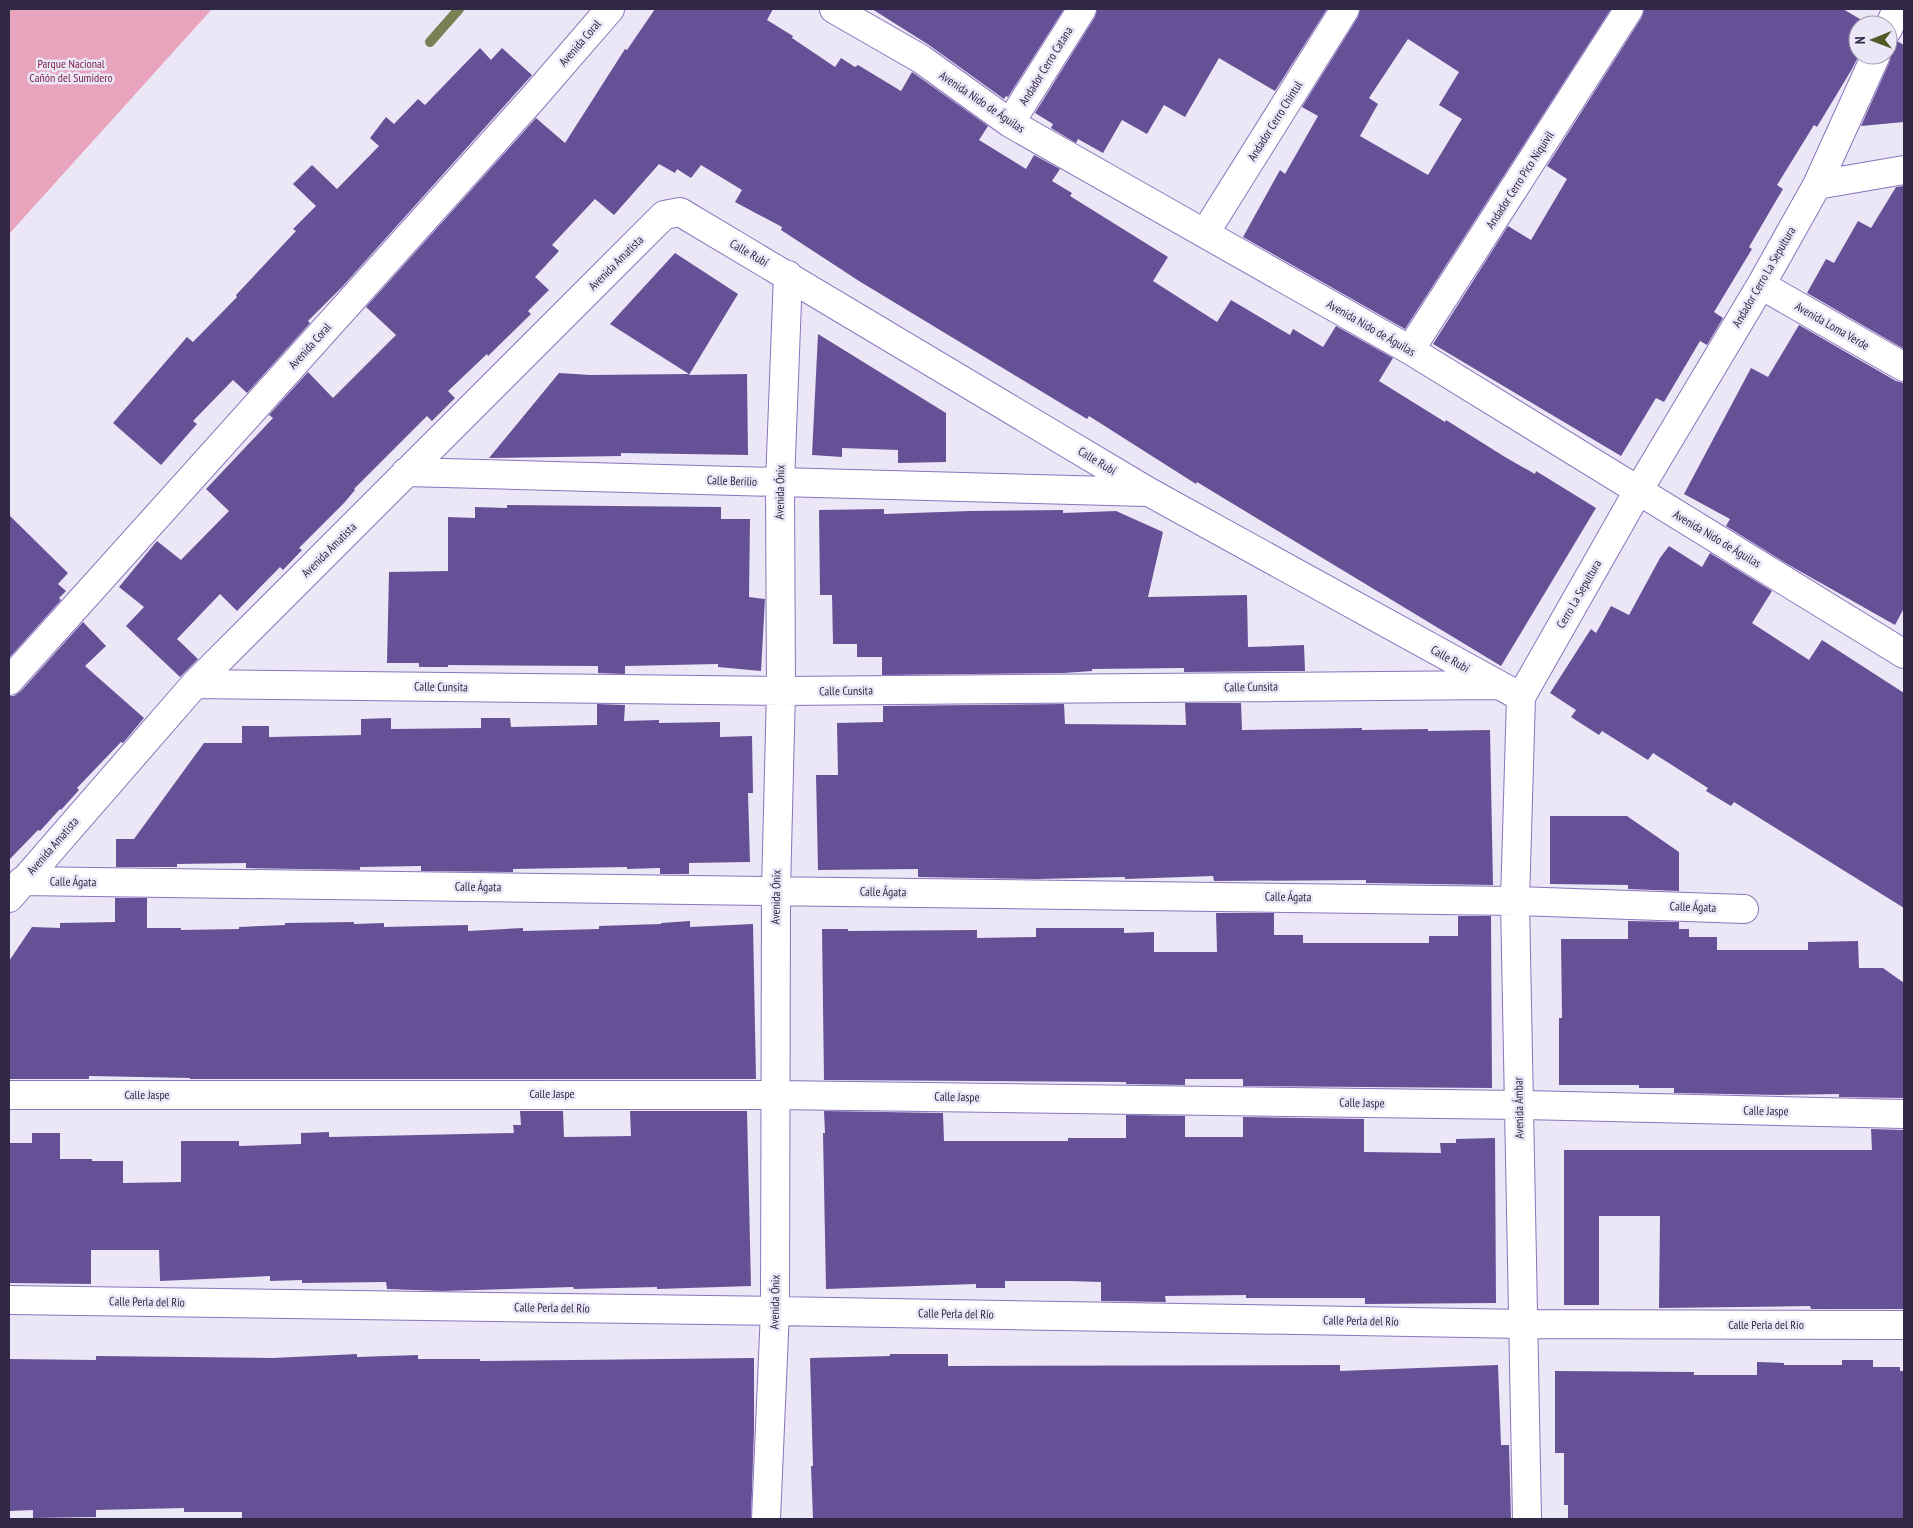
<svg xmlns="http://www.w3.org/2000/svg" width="1913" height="1528" viewBox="0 0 1913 1528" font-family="'PT Sans Narrow',sans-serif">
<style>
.green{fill:#e7a4bc}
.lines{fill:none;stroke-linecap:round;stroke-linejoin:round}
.stream{stroke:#7a8054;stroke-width:10}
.building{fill:#675196;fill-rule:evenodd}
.street-casing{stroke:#8974bc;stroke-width:30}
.street{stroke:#fff;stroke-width:28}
.labels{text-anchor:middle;stroke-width:5;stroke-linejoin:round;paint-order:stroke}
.street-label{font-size:12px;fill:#312846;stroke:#ebe7f7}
.park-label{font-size:12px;fill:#791e48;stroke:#ebe7f7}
</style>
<rect width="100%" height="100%" fill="#ebe7f7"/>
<path class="green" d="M9,9H212L9,234Z"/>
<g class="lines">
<path class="stream" d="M430,42L459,9"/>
</g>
<path class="building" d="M655,9H773L767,20L793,36L792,38L835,67L841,58L855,67L858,65L901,91L912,72L988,126L979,140L1026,169L1034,155L1060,169L1052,181L1072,193L1070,196L1168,257L1153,281L1217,322L1231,300L1290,335L1293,329L1323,347L1336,326L1393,358L1379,381L1445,422L1446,420L1505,457L1535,474L1536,471L1596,508L1501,666L1197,482L1196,484L1089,416L1087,419L859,281L781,230L782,227L735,202L742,190L701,165L691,178L677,169L675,173L659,164L614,215L595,199L552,245L559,251L535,277L549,290L528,311L531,314L488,356L487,354L448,391L455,398L432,421L427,416L354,489L355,490L344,503L299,548L302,550L283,570L280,567L237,611L220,594L177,639L198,659L180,677L126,626L144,607L119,587L157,541L181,560L229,511L206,489L273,418L269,415L308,372L333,398L396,335L366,307L536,118L565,143L625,49L627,50Z
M872,9H1064L1008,97L1006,96L1004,99L929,45Z
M1097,9H1327L1275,91L1219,58L1185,117L1164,105L1147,134L1122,120L1103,153L1078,139L1076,143L1051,128L1053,124L1035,113L1095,17Z
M1360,9H1611L1405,329L1243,237L1280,170L1285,174L1318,116L1302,107L1358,17ZM1408,39L1459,72L1439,105L1462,119L1428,175L1360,136L1378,104L1369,98Z
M1644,9H1843L1870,25H1858L1859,55L1852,69L1817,127L1814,125L1777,185L1783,189L1749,247L1752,249L1714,312L1723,318L1707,345L1700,341L1664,402L1656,398L1621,456L1433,344L1508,226L1531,240L1567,179L1547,166L1642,17Z
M1897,41L1904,45V122L1861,126L1890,61L1891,53L1888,44Z
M480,48L491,60L502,48L532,75L343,286L308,321L310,323L247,393L233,380L193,421L197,424L161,465L113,423L187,337L193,342L237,297L236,295L296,231L293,229L316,206L293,184L312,165L337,189L379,146L370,138L386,117L394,124L418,99L425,105Z
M1904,186V349L1807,293L1826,259L1834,263L1858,221L1871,228L1896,187Z
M675,253L738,294L689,375L747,374L748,455L621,453V456L489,458L559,373L590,375L689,374L610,324Z
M1799,325L1896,381L1904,383V608L1895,625L1789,565L1726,526L1730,519L1684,494L1751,368L1768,377Z
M818,334L946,413V462L898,463V450L842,448V457L812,455Z
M507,505L721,507V519H750L749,597L765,599L761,671L718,667V664L625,666V674L598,673V666L448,665V667H419V663H387L389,572L448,571V517L475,518V507L507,508Z
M884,509V514L970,511L1063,510V513L1116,511L1163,532L1148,597L1247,595L1248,647L1304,645L1305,671L1184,672V668L1092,669V671L1064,673L882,675V657H857V644H833L832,595H820L819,510Z
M9,515L68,573L58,584L66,591L59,598L61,600L9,658Z
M1669,546L1702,567L1710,553L1772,591L1752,623L1809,660L1822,640L1904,693V908L1734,802L1731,806L1706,791L1708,788L1653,753L1648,760L1602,731L1599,735L1571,717L1576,710L1550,693L1591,629L1596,633L1611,606L1629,615L1660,558Z
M83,622L106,646L85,666L144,718L123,743L121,742L77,788L79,790L61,810L60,809L40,831L38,830L9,860V696H14L21,691Z
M1185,703H1241L1242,730L1362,728V730L1428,729V731L1490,730L1493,885L1366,883V880L1214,881L1213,876L1125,879V877L1038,879L918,877V869L818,870L816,775H838L837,723L883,722V706L1064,704L1065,724L1186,725Z
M597,704L625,705L624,721L659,720V723L720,722V737L752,736L753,793H748L750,862L689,863V874H660V868L627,869V867L513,869V872L421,871V866L360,867V870L246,868V863L177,864V867H116V839H134L204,743H242V726H269V737L361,735V719L391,718V729L481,728V718H510L511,727L597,725Z
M1550,816H1627L1679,852V891L1628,889V885L1550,884Z
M115,898H147V928H181V930L239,929V927L285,925V923L354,922V924L384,923V927L468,925V931L523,928V931L599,929V926L661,924V923L690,921V927L753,924L756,1079H190V1078L89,1076V1079H9V961L32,927L60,928V923L115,922Z
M1216,913H1274V935H1303V943H1429V936H1458V916H1491L1492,1088L1243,1086V1079H1185V1085L1126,1084V1082L824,1080L822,929H848V931L977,930V938L1036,937V928H1124V933L1154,932V952H1217Z
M1628,921L1679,922V929H1689V937H1717V950H1808V942L1858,941L1859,968H1883L1904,983V1098L1839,1097V1094L1779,1095L1674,1093V1088H1639V1085H1559V1018H1562L1561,939H1628Z
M520,1111H563L564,1137L631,1136L630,1111H747L751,1286L657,1289V1287L574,1289L573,1287L442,1291L387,1289L386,1282L302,1283V1280L270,1281V1276L160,1281L159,1250H91V1284L9,1283V1143H32V1133H60V1159H92V1161H123V1183L181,1182V1141H239V1146L301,1144V1133L329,1132V1137L514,1133L513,1125H521Z
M824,1111L943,1113L944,1141H1068V1138H1126V1115L1185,1116V1137H1243V1117L1364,1119V1152L1441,1153L1440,1143H1456V1139L1495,1138L1496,1303L1365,1304V1298H1246V1295L1165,1296L1166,1302L1101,1301V1282L1069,1281H1005V1288H976V1284L826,1289L823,1133H825Z
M1871,1129L1904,1130V1309H1811L1810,1306L1659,1308L1660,1216H1599V1305H1564V1150H1872Z
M357,1354V1357L418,1355V1359H480V1361L754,1358V1430L751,1519H242V1512H184V1508L96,1510V1517L33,1518V1510L9,1511V1359L96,1360V1356L273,1358Z
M890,1354H948V1366L1340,1365V1371L1498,1365L1501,1445H1509L1511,1519H813L811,1466H813L810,1358L890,1356Z
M1842,1360H1873V1367H1900V1371H1904V1519H1568V1505H1564V1453H1555V1371L1694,1372V1375H1757V1362L1784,1363V1365H1842Z"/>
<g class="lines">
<defs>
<path id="street" d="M834,9L921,59L1010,123L1410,350L1904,654
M1888,29L1897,9
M1010,123L1082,9
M1817,185L1904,170
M1205,233L1345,9
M1761,285L1904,367
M1410,350L1629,9
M406,472L1147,492
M9,681L534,97L610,9
M195,684L781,691L1496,685
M22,881L1515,901L1744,909
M9,898L195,684L664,215L680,212L1149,492L1521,697
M9,1095H775L1519,1105L1904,1114
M9,1300L775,1311L1524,1324L1904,1325
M766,1519L775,1311L776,890L781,691L780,482L788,275
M1527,1519L1515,901L1521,697L1638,491L1761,285L1817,185L1876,55"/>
</defs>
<use href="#street" class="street-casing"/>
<use href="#street" class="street"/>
</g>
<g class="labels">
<g class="street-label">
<text transform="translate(580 43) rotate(-49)" y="4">Avenida Coral</text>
<text transform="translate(1046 66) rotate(-58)" y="4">Andador Cerro Catana</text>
<text transform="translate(982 102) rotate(34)" y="4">Avenida Nido de Águilas</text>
<text transform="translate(1275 121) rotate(-58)" y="4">Andador Cerro Chintul</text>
<text transform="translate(1520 180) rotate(-57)" y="4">Andador Cerro Pico Niquivil</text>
<text transform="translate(749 253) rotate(30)" y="4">Calle Rubí</text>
<text transform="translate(616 263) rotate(-45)" y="4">Avenida Amatista</text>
<text transform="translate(1764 277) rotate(-60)" y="4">Andador Cerro La Sepultura</text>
<text transform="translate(1832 326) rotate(30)" y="4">Avenida Loma Verde</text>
<text transform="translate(1371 328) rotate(30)" y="4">Avenida Nido de Águilas</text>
<text transform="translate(310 346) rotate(-48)" y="4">Avenida Coral</text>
<text transform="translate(1097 461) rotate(31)" y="4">Calle Rubí</text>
<text transform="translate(732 481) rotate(2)" y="4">Calle Berilio</text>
<text transform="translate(780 492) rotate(-89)" y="4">Avenida Ónix</text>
<text transform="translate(1717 539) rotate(31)" y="4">Avenida Nido de Águilas</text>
<text transform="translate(329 550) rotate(-45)" y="4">Avenida Amatista</text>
<text transform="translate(1579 594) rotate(-60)" y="4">Cerro La Sepultura</text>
<text transform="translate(1450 659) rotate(29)" y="4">Calle Rubí</text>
<text transform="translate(441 687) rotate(1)" y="4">Calle Cunsita</text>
<text transform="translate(1251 687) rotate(-1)" y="4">Calle Cunsita</text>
<text transform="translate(846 691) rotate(-1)" y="4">Calle Cunsita</text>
<text transform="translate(53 846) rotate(-49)" y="4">Avenida Amatista</text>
<text transform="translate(73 882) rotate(1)" y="4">Calle Ágata</text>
<text transform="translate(478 887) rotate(1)" y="4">Calle Ágata</text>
<text transform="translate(883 892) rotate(1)" y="4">Calle Ágata</text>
<text transform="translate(776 897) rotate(-89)" y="4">Avenida Ónix</text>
<text transform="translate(1288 897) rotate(1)" y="4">Calle Ágata</text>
<text transform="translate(1693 907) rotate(2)" y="4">Calle Ágata</text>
<text x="552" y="1098">Calle Jaspe</text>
<text x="147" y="1099">Calle Jaspe</text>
<text transform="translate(957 1097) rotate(1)" y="4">Calle Jaspe</text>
<text transform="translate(1362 1103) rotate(1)" y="4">Calle Jaspe</text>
<text transform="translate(1519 1108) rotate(-91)" y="4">Avenida Ámbar</text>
<text transform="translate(1766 1111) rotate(1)" y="4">Calle Jaspe</text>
<text transform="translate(147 1302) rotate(1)" y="4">Calle Perla del Río</text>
<text transform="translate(775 1302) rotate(-89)" y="4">Avenida Ónix</text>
<text transform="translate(552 1308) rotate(1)" y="4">Calle Perla del Río</text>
<text transform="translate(956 1314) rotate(1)" y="4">Calle Perla del Río</text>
<text transform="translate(1361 1321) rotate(1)" y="4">Calle Perla del Río</text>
<text x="1766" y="1329">Calle Perla del Río</text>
</g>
<g class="park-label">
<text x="71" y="68">Parque Nacional<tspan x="71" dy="14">Cañón del Sumidero</tspan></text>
</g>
</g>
<rect width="1913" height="1528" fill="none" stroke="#312846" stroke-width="20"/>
<g transform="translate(1873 40) rotate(269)"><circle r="24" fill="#ebe7f7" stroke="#a19bb0"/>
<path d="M0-4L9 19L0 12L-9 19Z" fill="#535a29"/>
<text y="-8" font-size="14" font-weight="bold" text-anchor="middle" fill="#312846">N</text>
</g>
</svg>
